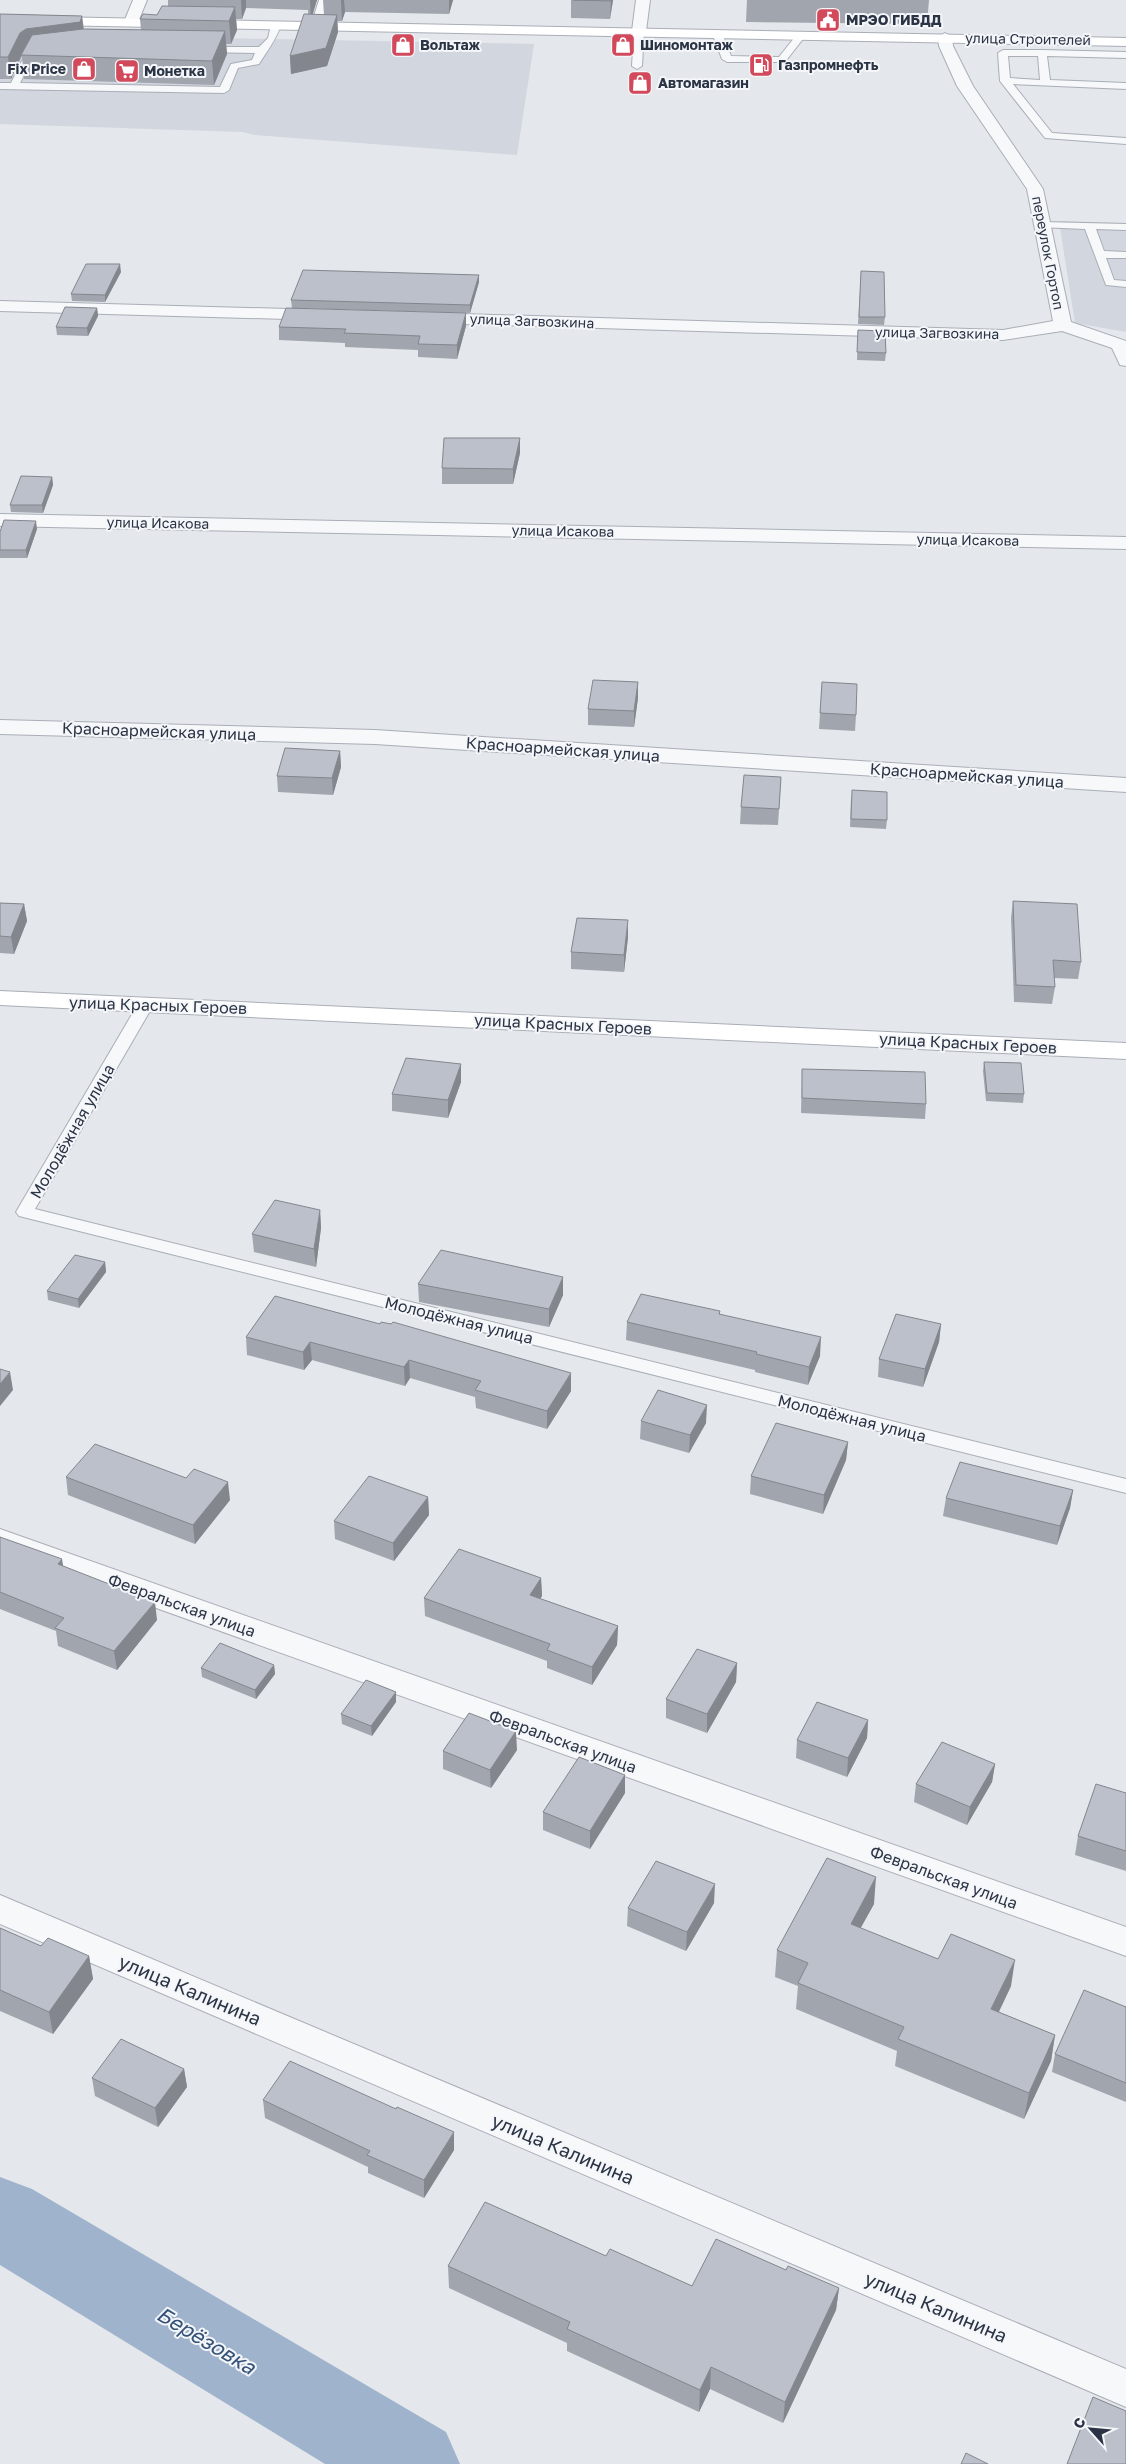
<svg xmlns="http://www.w3.org/2000/svg" width="1126" height="2464" viewBox="0 0 1126 2464" font-family="'Golos Text',sans-serif">
<style>
.built{fill:#d2d6de}
.lines{fill:none;stroke-linecap:round;stroke-linejoin:round}
.river{fill:#9fb4cc;fill-rule:evenodd}
.lane-casing{stroke:#a9aeb7;stroke-width:2}
.street-casing{stroke:#a9aeb7;stroke-width:2}
.secondary-casing{stroke:#a9aeb7;stroke-width:2}
.lane{fill:#f7f8fa;fill-rule:evenodd}
.street{fill:#f7f8fa;fill-rule:evenodd}
.secondary{fill:#fff;fill-rule:evenodd}
.wall{fill:#a1a5ae}
.shaded-wall{fill:#83868d}
.building{fill:#bbc0ca;stroke:#83868d}
.labels{text-anchor:middle;stroke-width:4;stroke-linejoin:round;paint-order:stroke}
.far-poi-label{font-size:14px;font-weight:bold;fill:#2b3445;stroke:#f4f6f9;text-anchor:start}
.far-street-label{font-size:14px;fill:#2b3445;stroke:#f4f6f9}
.street-label{font-size:16px;fill:#2b3445;stroke:#f4f6f9}
.near-street-label{font-size:19px;fill:#2b3445;stroke:#f4f6f9}
.near-water-label{font-size:21px;font-style:italic;fill:#34527a;stroke:#f4f6f9}
</style>
<rect width="100%" height="100%" fill="#e4e7ec"/>
<path class="built" d="M0,34L272,39L534,44L517,155L255,135L242,132L0,124Z
M1059,221L1126,223V332L1075,323Z"/>
<g class="lines">
<path class="river" d="M0,2177L32,2189L446,2432L460,2464H325L0,2265Z"/>
<defs>
<path id="lane" d="M319,0H329L321,25L316,28L311,25Z
M276,22L281,25C276,40 267,51 259,64L238,68L229,90L224,93L0,89V83H11L26,53L39,51L44,54L33,57L20,83L220,87L231,64L252,60L255,53L204,52L201,51V47H259L268,38L271,25Z
M639,28L644,31L642,66L637,69L632,66L634,31Z
M714,31L722,33L731,56L779,57L798,33L806,35L785,62H727L722,59L712,33Z
M1042,50L1126,52V58L1047,56L1050,80L1126,83V89L1013,84L1052,133L1126,138V144L1045,138L1000,81L998,53L1003,50ZM1008,56H1038L1040,80L1010,78Z
M1043,222L1126,224V230L1096,229L1104,251L1126,252V258H1106L1114,280L1126,281V287L1106,285L1085,229L1039,227L1038,225Z
M146,999L154,1004L35,1209L1126,1479V1493L19,1216L16,1212L138,1004Z"/>
<path id="street" d="M133,0H147L138,22L131,26L124,22Z
M636,0H650L646,31L639,35L632,31Z
M945,33L952,37L953,46L973,86L1043,189L1071,322L1126,341V366L1120,365L1112,348L1062,331L1003,340L429,323L423,322L420,318L423,314L429,313L1003,330L1053,321L1027,189L957,86L939,46L938,37Z
M0,301L321,310L327,311L330,315L327,319L321,320L0,311Z
M0,514L1126,537V549L0,526Z
M0,720L375,730L1126,778V792L375,744L0,734Z
M0,1529L1126,1927V1956L0,1552Z
M0,1895L1126,2369V2407L0,1924Z"/>
<path id="secondary" d="M0,16L1126,38V46L0,24Z
M0,991L1126,1043V1059L0,1005Z"/>
</defs>
<use href="#lane" class="lane-casing"/>
<use href="#street" class="street-casing"/>
<use href="#secondary" class="secondary-casing"/>
<use href="#lane" class="lane"/>
<use href="#street" class="street"/>
<use href="#secondary" class="secondary"/>
</g>
<path class="wall" d="M168,0H317L312,15H324L323,0H453L449,14L345,12L342,21H337L338,32L327,66L291,74L290,56L308,15V10L246,8L242,19H236L237,30L231,44H226L227,54L214,85L24,79L22,56L11,79H0V14L82,16L84,29L141,30L140,19L157,15L168,6Z
M571,0H613L610,19L571,18Z
M747,0H929L927,24L746,22Z
M861,271L885,317L884,325L858,324Z
M121,272L105,302L72,301L71,294Z
M479,275V282L470,313L292,308L291,300Z
M97,308L98,316L88,336L57,335L56,327Z
M466,313V326L457,359L418,357V350L345,347V343L279,340V327Z
M858,330L886,353L885,361L857,360Z
M520,438V453L513,484H442V468Z
M52,477L53,485L43,513L11,512L10,505Z
M37,529L27,558H0V532Z
M638,682V698L634,727L588,725V709Z
M822,682L856,715L855,731L819,729Z
M340,751L341,767L333,795L278,792L277,776Z
M781,777L778,825L740,824L741,807Z
M851,798L887,820L886,829L850,827Z
M1013,901L1081,962L1078,979L1054,978L1055,987L1052,1004L1014,1002L1011,918Z
M0,903L24,904L27,921L14,954L0,953Z
M628,937L624,972L571,969V952Z
M984,1062L1024,1094L1023,1103L986,1101L983,1071Z
M461,1064V1082L448,1118L392,1111V1094Z
M802,1069L926,1104L925,1119L801,1113Z
M320,1210L321,1228L316,1267L254,1252L252,1234Z
M105,1262L106,1272L79,1308L48,1300L47,1291Z
M418,1284L563,1295L549,1327L419,1302Z
M275,1296L571,1391L547,1429L476,1408L475,1397L410,1378L405,1386L312,1360L304,1370L247,1355L246,1337Z
M720,1311V1314L820,1356L808,1385L755,1372V1370L626,1340L627,1322Z
M941,1324L939,1342L923,1387L878,1377L879,1359Z
M641,1421L706,1423L689,1453L640,1439Z
M848,1442L846,1460L823,1514L750,1494L751,1476Z
M66,1477L186,1478L230,1500L195,1544L68,1495Z
M1073,1490L1070,1508L1057,1545L943,1516L946,1498Z
M428,1497L429,1515L394,1561L335,1539L334,1521Z
M0,1537L63,1566L157,1620L117,1670L58,1646L56,1631L0,1609Z
M541,1578L542,1596L540,1599L618,1626L617,1645L592,1685L547,1668V1661L425,1616L424,1598Z
M737,1663L736,1682L707,1733L666,1718V1699Z
M274,1665L275,1674L256,1699L202,1677L201,1668Z
M396,1702L372,1736L342,1724L341,1714Z
M868,1720L867,1738L847,1777L796,1758L797,1740Z
M517,1750L491,1788L443,1769V1751Z
M995,1764L992,1782L967,1825L914,1802L916,1784Z
M625,1793L590,1849L543,1830V1812Z
M1126,1793V1871L1075,1855L1078,1836Z
M714,1903L686,1951L627,1926L628,1908Z
M874,1904L860,1928L938,1959L1011,1986L999,2012L1055,2035L1051,2061L1024,2119L895,2066L897,2051L796,2009L798,1986L775,1977L777,1950Z
M0,1928L41,1946L89,1956L93,1979L53,2034L0,2011Z
M1126,2007V2102L1052,2072L1055,2054Z
M184,2069L187,2087L158,2127L95,2096L92,2078Z
M263,2100L454,2150L424,2198L368,2173V2167L265,2118Z
M606,2256L692,2286L786,2270L839,2288L836,2310L783,2423L710,2389L699,2412L567,2351V2343L449,2288L448,2266Z"/>
<path class="shaded-wall" d="M241,0H246V8L242,19Z
M310,0H317L311,20Z
M341,0H344L345,12L342,21Z
M449,0H453L449,14Z
M611,0H613L610,19Z
M235,7L237,30L231,44L229,21Z
M337,15L338,32L327,66L291,74L290,56Z
M82,16L84,37L22,54L11,79L8,57L20,33L26,29Z
M225,31L227,54L214,85L212,61Z
M120,264L121,272L105,302V295Z
M479,275V282L470,313V305Z
M97,308L98,316L88,336L87,328Z
M466,313V326L457,359V345Z
M520,438V453L513,484V469Z
M52,477L53,485L43,513L42,505Z
M36,521L37,529L27,558L26,550Z
M638,682V698L634,727V711Z
M340,751L341,767L333,795L332,778Z
M24,904L27,921L14,954L11,937Z
M628,920V937L624,972V955Z
M461,1064V1082L448,1118V1100Z
M320,1210L321,1228L316,1267L314,1249Z
M105,1262L106,1272L79,1308L78,1299Z
M563,1277V1295L549,1327V1309Z
M941,1324L939,1342L923,1387L925,1369Z
M821,1337L820,1356L808,1385L809,1367Z
M310,1342L312,1360L304,1370L303,1352Z
M409,1360L410,1378L405,1386L404,1367Z
M10,1372L13,1390L0,1406V1384Z
M571,1373V1391L547,1429V1411Z
M707,1405L706,1423L689,1453L690,1435Z
M848,1442L846,1460L823,1514L824,1495Z
M228,1482L230,1500L195,1544L193,1525Z
M1073,1490L1070,1508L1057,1545L1060,1526Z
M428,1497L429,1515L394,1561L393,1543Z
M62,1559L65,1577L58,1564Z
M541,1578L542,1596L530,1613V1595Z
M155,1602L157,1620L117,1670L114,1651Z
M618,1626L617,1645L592,1685V1667Z
M737,1663L736,1682L707,1733V1714Z
M274,1665L275,1674L256,1699L255,1690Z
M396,1692V1702L372,1736L371,1726Z
M868,1720L867,1738L847,1777L848,1758Z
M516,1731L517,1750L491,1788L490,1770Z
M995,1764L992,1782L967,1825L970,1807Z
M625,1775V1793L590,1849V1831Z
M876,1877L874,1904L848,1951L851,1924Z
M715,1884L714,1903L686,1951L687,1932Z
M89,1956L93,1979L53,2034L49,2012Z
M1015,1960L1011,1986L987,2036L991,2009Z
M1055,2035L1051,2061L1024,2119L1029,2093Z
M184,2069L187,2087L158,2127L155,2108Z
M454,2132V2150L424,2198V2180Z
M839,2288L836,2310L783,2423L785,2402Z
M711,2367L710,2389L699,2412L700,2390Z"/>
<path class="building" d="M573,0H611V1Z
M162,6L235,7L229,21L140,19L143,14L157,15Z
M0,14L82,16L80,22L26,29L20,33L8,57H0Z
M304,14L337,15L326,48L290,56Z
M83,29L225,31L212,61L21,55L32,35Z
M86,264H120L105,295L71,294Z
M303,270L479,275L470,305L291,300Z
M861,271L884,272L885,317H859Z
M65,307L97,308L87,328L56,327Z
M286,308L466,313L457,345L418,344L420,336L344,333L346,329L279,327Z
M858,330L885,331L886,353L857,352Z
M444,438H520L513,469L442,468Z
M21,476L52,477L42,505H10Z
M4,520L36,521L26,550H0V532Z
M593,680L638,682L634,711L588,709Z
M822,682L857,684L856,715L820,713Z
M285,748L340,751L332,778L277,776Z
M744,775L781,777L779,809L741,807Z
M852,790L887,792V820L851,819Z
M1013,901L1077,904L1081,962L1053,960L1055,987L1016,985Z
M0,903L24,904L11,937L0,936Z
M577,918L628,920L624,955L571,952Z
M406,1058L461,1064L448,1100L392,1094Z
M984,1062L1021,1063L1024,1094L987,1093Z
M802,1069L925,1072L926,1104L802,1098Z
M275,1200L320,1210L314,1249L252,1234Z
M441,1250L563,1277L549,1309L418,1284Z
M75,1255L105,1262L78,1299L47,1291Z
M641,1294L720,1311L719,1314L821,1337L809,1367L756,1354L757,1352L627,1322Z
M275,1296L380,1324L381,1322L391,1324L393,1322L571,1373L547,1411L475,1390L481,1381L409,1360L404,1367L310,1342L303,1352L246,1337Z
M896,1314L941,1324L925,1369L879,1359Z
M0,1369L10,1372L0,1384Z
M658,1390L707,1405L690,1435L641,1421Z
M776,1423L848,1442L824,1495L751,1476Z
M95,1444L186,1478L194,1469L228,1482L193,1525L66,1477Z
M960,1462L1073,1490L1060,1526L946,1498Z
M369,1476L428,1497L393,1543L334,1521Z
M0,1537L62,1559L58,1564L155,1602L114,1651L55,1628L64,1618L0,1592Z
M459,1549L541,1578L530,1595L618,1626L592,1667L547,1650L550,1644L424,1598Z
M220,1643L274,1665L255,1690L201,1668Z
M697,1649L737,1663L707,1714L666,1699Z
M366,1680L396,1692L371,1726L341,1714Z
M817,1702L868,1720L848,1758L797,1740Z
M469,1713L516,1731L490,1770L443,1751Z
M942,1742L995,1764L970,1807L916,1784Z
M579,1757L625,1775L590,1831L543,1812Z
M1096,1784L1126,1793V1851L1078,1836Z
M827,1858L876,1877L851,1924L938,1959L951,1934L1015,1960L991,2009L1055,2035L1029,2093L898,2039L904,2027L798,1983L808,1963L777,1950Z
M656,1861L715,1884L687,1932L628,1908Z
M0,1928L41,1946L48,1938L89,1956L49,2012L0,1990Z
M1084,1990L1126,2007V2083L1055,2054Z
M121,2039L184,2069L155,2108L92,2078Z
M290,2061L396,2109L397,2107L454,2132L424,2180L367,2155L370,2151L263,2100Z
M485,2202L606,2256L610,2249L692,2286L716,2239L786,2270L788,2266L839,2288L785,2402L711,2367L700,2390L567,2329L570,2322L448,2266Z
M1093,2397L1126,2411V2464H1067Z
M966,2453L988,2464H961Z"/>
<defs>
<symbol id="civic-square" viewBox="-11 -11 22 22"><rect x="-9" y="-9" width="18" height="18" rx="4" fill="#d1495b" stroke="#f4f6f9"/><path d="M-.6-6.5H3V-4.5H.6V-3L4-1V1h2V6H-6V1h2V-1L-.6-3ZM-1.2 2.5V6h2.4V2.5Z" fill="#fff"/></symbol>
<symbol id="shop-square" viewBox="-11 -11 22 22"><rect x="-9" y="-9" width="18" height="18" rx="4" fill="#d1495b" stroke="#f4f6f9"/><path d="M-5-2.5h2.3a2.7 3.5 0 0 1 5.4 0H5L5.5 6h-11ZM-1.5-2.5h3a1.5 2.3 0 0 0-3 0Z" fill="#fff"/></symbol>
<symbol id="fuel-square" viewBox="-11 -11 22 22"><rect x="-9" y="-9" width="18" height="18" rx="4" fill="#d1495b" stroke="#f4f6f9"/><path d="M-5.5-6h7V0h2V4h1.3V-2.5L3-4.5l.8-.8L6-3V5H2.5V1h-1V6h-7ZM-4.2-4.7v3.2H.2V-4.7Z" fill="#fff"/></symbol>
<symbol id="supermarket-square" viewBox="-11 -11 22 22"><rect x="-9" y="-9" width="18" height="18" rx="4" fill="#d1495b" stroke="#f4f6f9"/><path d="M-6-5.5h2.5l.6 2H6L4.5 2H-2.5L-4.4-4H-6ZM-1.5 3.2a1.3 1.3 0 1 0 .1 0ZM3 3.2a1.3 1.3 0 1 0 .1 0Z" fill="#fff"/></symbol>
</defs>
<g fill-rule="evenodd">
<use href="#civic-square" x="814" y="6" width="28" height="28"/>
<use href="#shop-square" x="389" y="31" width="28" height="28"/>
<use href="#shop-square" x="609" y="31" width="28" height="28"/>
<use href="#fuel-square" x="747" y="51" width="28" height="28"/>
<use href="#shop-square" x="70" y="55" width="28" height="28"/>
<use href="#supermarket-square" x="113" y="57" width="28" height="28"/>
<use href="#shop-square" x="626" y="69" width="28" height="28"/>
</g>
<g class="labels">
<g class="far-poi-label">
<text x="846" y="25">МРЭО ГИБДД</text>
<text x="420" y="50">Вольтаж</text>
<text x="640" y="50">Шиномонтаж</text>
<text x="778" y="70">Газпромнефть</text>
<text x="66" y="74" text-anchor="end">Fix Price</text>
<text x="144" y="76">Монетка</text>
<text x="658" y="88">Автомагазин</text>
</g>
<g class="far-street-label">
<text transform="translate(1028 39) rotate(1)" y="5">улица Строителей</text>
<text transform="translate(1048 253) rotate(79)" y="5">переулок Гортоп</text>
<text transform="translate(532 321) rotate(2)" y="5">улица Загвозкина</text>
<text transform="translate(937 333) rotate(1)" y="5">улица Загвозкина</text>
<text transform="translate(158 523) rotate(1)" y="5">улица Исакова</text>
<text transform="translate(563 531) rotate(1)" y="5">улица Исакова</text>
<text transform="translate(968 540) rotate(1)" y="5">улица Исакова</text>
</g>
<g class="street-label">
<text transform="translate(159 731) rotate(2)" y="6">Красноармейская улица</text>
<text transform="translate(563 749) rotate(4)" y="6">Красноармейская улица</text>
<text transform="translate(967 775) rotate(4)" y="6">Красноармейская улица</text>
<text transform="translate(158 1005) rotate(2)" y="6">улица Красных Героев</text>
<text transform="translate(563 1024) rotate(3)" y="6">улица Красных Героев</text>
<text transform="translate(968 1043) rotate(3)" y="6">улица Красных Героев</text>
<text transform="translate(72 1131) rotate(-60)" y="6">Молодёжная улица</text>
<text transform="translate(459 1320) rotate(14)" y="6">Молодёжная улица</text>
<text transform="translate(852 1418) rotate(14)" y="6">Молодёжная улица</text>
<text transform="translate(182 1605) rotate(20)" y="6">Февральская улица</text>
<text transform="translate(563 1741) rotate(20)" y="6">Февральская улица</text>
<text transform="translate(944 1877) rotate(20)" y="6">Февральская улица</text>
</g>
<g class="near-street-label">
<text transform="translate(190 1990) rotate(23)" y="7">улица Калинина</text>
<text transform="translate(563 2149) rotate(23)" y="7">улица Калинина</text>
<text transform="translate(936 2307) rotate(23)" y="7">улица Калинина</text>
</g>
<g class="near-water-label">
<text transform="translate(206 2341) rotate(31)" y="7">Берёзовка</text>
</g>
</g>
<g transform="translate(1091 2429) rotate(297)" stroke="#f4f6f9" stroke-width="4" paint-order="stroke">
<path d="M0-4L9 19L0 12L-9 19Z" fill="#2b3445"/>
<text y="-8" font-size="14" font-weight="bold" text-anchor="middle" fill="#2b3445">С</text>
</g>
</svg>
